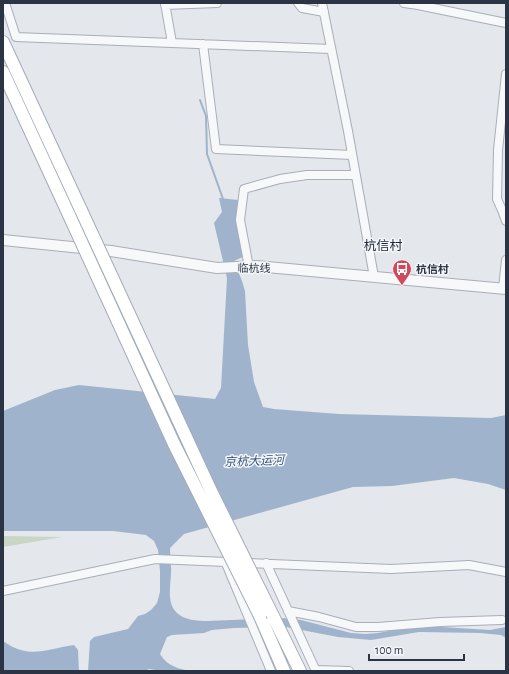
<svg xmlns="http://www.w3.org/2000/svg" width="509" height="674" viewBox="0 0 509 674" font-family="'Alegreya Sans','Noto Sans SC',sans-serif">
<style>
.green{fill:#c9d6c5}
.water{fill:#9fb4cc}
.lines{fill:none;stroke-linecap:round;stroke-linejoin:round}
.stream{stroke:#9fb4cc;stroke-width:2}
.minor-casing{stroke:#a9aeb7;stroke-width:10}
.tertiary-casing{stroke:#a9aeb7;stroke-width:12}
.primary-casing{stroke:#a3abb8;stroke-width:14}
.minor{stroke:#f7f8fa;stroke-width:8}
.tertiary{stroke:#f7f8fa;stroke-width:10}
.primary{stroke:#fff;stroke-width:12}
.primary-bridge-casing{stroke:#a3abb8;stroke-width:14;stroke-linecap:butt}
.primary-bridge{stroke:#fff;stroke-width:12}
.labels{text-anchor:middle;stroke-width:3;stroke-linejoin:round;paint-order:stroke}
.street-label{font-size:11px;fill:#2b3445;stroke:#f4f6f9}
.poi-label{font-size:11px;font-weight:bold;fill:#2b3445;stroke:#f4f6f9;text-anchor:start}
.water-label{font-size:12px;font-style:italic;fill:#34527a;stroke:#f4f6f9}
.quarter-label{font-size:13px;fill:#1d2536;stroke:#f4f6f9}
</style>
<rect width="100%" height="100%" fill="#e4e7ec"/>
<path class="green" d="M3,536L62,537L3,547Z"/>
<path class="water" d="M219,198L238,200L245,256L234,261L242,281L245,291L248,345L254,382L263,407L274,409L339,414L491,418L506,415V490L488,484L454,478L392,486L353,487L184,534L170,548C170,555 171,561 171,567C172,582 165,602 177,613C184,620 198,621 207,621L282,618L301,620L351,633L365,634L378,633L405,628L426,626L490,630L506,627V638L501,635L480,633L419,632L371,640L338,637L286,627L234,628L212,630L204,633L172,635L167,637L160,654C167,666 179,669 191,671H162L149,669L145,671H88L90,641L94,637L128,629L138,616L145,614L151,610L157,603L160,592V571L158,550L154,541L146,535L113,531H3V411L55,390L79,385L215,399L221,388L227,278L214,223L222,212Z
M3,641C30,660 45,649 74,645L78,650L79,671H3Z"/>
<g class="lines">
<path class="stream" d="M200,100L206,116L207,154L223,199"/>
<defs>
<path id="minor" d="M5,3L16,37L331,49
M165,3L172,43
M298,3L302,8L324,12
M322,3L348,131L374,277
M404,3L418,5L506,23
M165,5L217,3
M203,44L216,149L352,155
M506,74L498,150L497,199L502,210L506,221
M249,267L240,220L244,189L280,179L307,175H355
M503,288L506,260
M225,561L271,671
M266,563L316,671
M3,591L155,559L391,569L469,565L506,572
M288,611L319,617L356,627H378L440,622L502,620
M315,670L349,671"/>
<path id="tertiary" d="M3,240L111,251L217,268L256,266L506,289"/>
<path id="primary" d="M3,42L81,210
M3,72L69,215
M260,616L284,671
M273,616L300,671"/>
</defs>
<use href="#minor" class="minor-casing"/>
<use href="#tertiary" class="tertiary-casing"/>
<use href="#primary" class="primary-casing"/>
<use href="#minor" class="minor"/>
<use href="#tertiary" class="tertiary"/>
<use href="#primary" class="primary"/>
<defs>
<path id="primary-bridge" d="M81,210L211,491L273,616
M69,215L174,444L260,616"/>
</defs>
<use href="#primary-bridge" class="primary-bridge-casing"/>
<use href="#primary-bridge" class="primary-bridge"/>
</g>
<defs>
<symbol id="bus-pin" viewBox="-11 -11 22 30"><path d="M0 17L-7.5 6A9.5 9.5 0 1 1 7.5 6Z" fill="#d1495b" stroke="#f4f6f9"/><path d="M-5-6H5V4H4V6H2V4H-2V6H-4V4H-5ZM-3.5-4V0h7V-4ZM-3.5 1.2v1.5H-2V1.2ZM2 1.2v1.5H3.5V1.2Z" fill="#fff"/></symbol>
</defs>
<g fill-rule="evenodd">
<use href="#bus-pin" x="391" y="258" width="22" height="30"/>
</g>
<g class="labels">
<g class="street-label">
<text transform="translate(254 268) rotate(1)" y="4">临杭线</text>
</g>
<g class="poi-label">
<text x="416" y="273">杭信村</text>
</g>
<g class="water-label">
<text transform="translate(254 461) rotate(-2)" y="4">京杭大运河</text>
</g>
<g class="quarter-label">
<text x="383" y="250">杭信村</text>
</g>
</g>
<rect width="509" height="674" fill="none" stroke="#2b3445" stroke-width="8"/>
<path d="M369 654v6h95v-6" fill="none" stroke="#2b3445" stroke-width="2"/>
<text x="375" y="654" font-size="12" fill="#2b3445" stroke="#f4f6f9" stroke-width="3" paint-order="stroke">100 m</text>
</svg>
